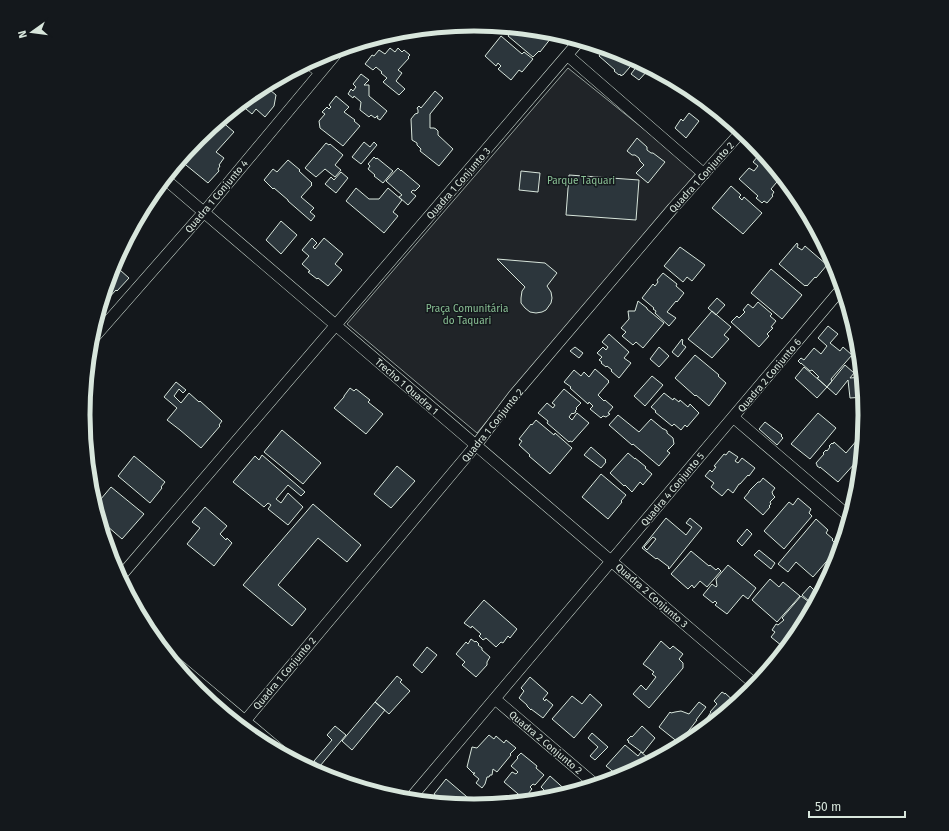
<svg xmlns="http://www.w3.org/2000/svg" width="949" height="831" viewBox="0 0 949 831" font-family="'Fira Sans',sans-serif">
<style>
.green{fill:#202428;stroke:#939e99}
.building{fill:#2c363c;stroke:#d8e6dc;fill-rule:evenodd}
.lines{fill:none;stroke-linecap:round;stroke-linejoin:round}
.minor-casing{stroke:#d8e6dc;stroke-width:12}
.minor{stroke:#14181c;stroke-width:11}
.labels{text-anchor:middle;stroke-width:3;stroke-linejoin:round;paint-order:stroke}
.street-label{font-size:10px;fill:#d8e6dc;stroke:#14181c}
.park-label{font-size:10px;fill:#8ac095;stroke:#14181c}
.rim{fill:none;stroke:#d8e6dc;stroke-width:5}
</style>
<rect width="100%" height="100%" fill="#14181c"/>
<path class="green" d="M568,68L697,172L477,433L347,324Z"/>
<path class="building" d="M514,28L551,32L555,33L540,52L539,51L533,57L508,36Z
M501,36L522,54L524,52L533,59L522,72L519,70L511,80L498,69L501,66L498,63L496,66L485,56Z
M390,48L395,52L398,48L402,52L404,50L410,55L408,57L409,58L398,70L402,73L396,81L405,89L399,95L383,82L387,78L381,73L382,72L376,67L373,70L365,64L372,55L374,56L379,50L385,54Z
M605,48L625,54L636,60L623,75H622L621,76L620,74L619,75L614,71L615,70L599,56Z
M640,62L650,68L639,80L631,74Z
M361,74L369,80L364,85H369V96L387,111L380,120L377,118L378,116H377L375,118L371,115L369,117L360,110L361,102L354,96L353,98L348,94L351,89L353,91L356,87L353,84Z
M271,82L274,85L270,90L276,95L274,106L265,117L256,109L252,114L240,104L257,90Z
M435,91L443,98L430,114V128H434L436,129L438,131V135L453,149L439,166L420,151L421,149L417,145V143L412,140L411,119L415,114L418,113V110L417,108L419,106L421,108Z
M336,96L349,107L344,112L355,120L354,121L360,126L343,146L320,128L319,121L325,114L322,112L327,107L329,109L331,107L329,105Z
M689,113L699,121L686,138L675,128L681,119L683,121Z
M220,120L234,132L216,152L224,158L219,165L220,166L218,169L219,171L208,183L181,161L208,130Z
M637,138L647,147V150L651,153H653L665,162L648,183L636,173L644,165L640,161L639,158L635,155H632L627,151Z
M364,142L370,147L374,142L377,145L361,164L352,157Z
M326,143L329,145L330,144L343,155L335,165L341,170L335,177L325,169L316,177L305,168Z
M758,156L763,160H764L782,176L771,189L774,192L772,195L773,196L767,203L764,201L762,203L756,198L758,196L739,179L749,168L754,171L758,166L753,162Z
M374,157L376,159L377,158L393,171L383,183L374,176L375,175L368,169L370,166L368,164Z
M288,160L300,170L299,171L312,183L311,184L312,185L301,197L314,208L310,212L315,216L311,221L288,201V200L274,188L273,189L264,180L273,169L277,172Z
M398,168L401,171V170L420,186L415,191L413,190L411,192L416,196L408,205L399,197L402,195L386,181Z
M521,171L540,173L538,192L519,190Z
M341,172L348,178L336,193L325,184L331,177L334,180Z
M569,175L639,180L636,220L566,215Z
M731,186L741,195L739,197L742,200L744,197L762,213L743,234L712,208Z
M356,188L369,199H379L388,188L402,200L393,212L398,216L384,233L346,201Z
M281,221L297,235L281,254L266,240Z
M312,238L317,243L313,247L315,249L324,238L343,254L335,264L342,270L328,286L318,278L317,279L308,272L310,271L302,264L309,256L302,250Z
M797,243L798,245L797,247L802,250L805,246L827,265L816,278L815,277L807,286L806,285L805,286L779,264Z
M680,247L705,265L692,281L687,277L683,282L664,266Z
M497,259L545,263L557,273L547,286L551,292L552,298L551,303L546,310L542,312L536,313L530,312L525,308L521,303V298L522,291L525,287Z
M113,265L114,266V267L119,271L120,270L129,278L117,291L116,290L106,301L107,302L106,305L104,307L101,304L105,302L102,300Z
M771,269L802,295L782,319L751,293Z
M663,273L677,284L676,286L684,293L677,302L676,301L667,312L676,318L669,326L655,313L656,311L653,309L654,308L642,298L653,284L655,286L658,282L657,280Z
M717,298L725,305L716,315L708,308Z
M638,301L647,308V309L664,323L643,348L636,342L633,345L622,336L626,332L621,328L629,319L628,311H635Z
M758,302L772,314L770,316L776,321L771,327L773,328L767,334L769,336L759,347L731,322L737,316L739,318L745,312L743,310L748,304L753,308Z
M712,311L731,327L724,335L729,339L712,358L688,339Z
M828,326L838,334L830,343L840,351L843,347L852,355L831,379L832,381L827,387L817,378L819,377L812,370L810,371L801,363V364L798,361L801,358L804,360L814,348L821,354L827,346L818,338Z
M609,334L629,352L624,358L631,363L619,378L611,371L612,370L607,366L606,367L601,363L602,362L599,360L602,357L597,353L603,347L606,350L608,347L602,342Z
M682,339L683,341L682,342L683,343L682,344L686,347L678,357L672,352Z
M575,347L583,353L579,358L570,351Z
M659,347L669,356L659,367L650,359Z
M695,355L719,375L718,376L726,383L709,406L696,395L695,396L694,395L675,378Z
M845,365L854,373L850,378L862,377L864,397L850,398L848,380L836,395L827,387Z
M804,367L827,387L817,398L795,378Z
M595,369L609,381L608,382H609L598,395L604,401L605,400L613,407L608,413L610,414L606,417L603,416L601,418L590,409L593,406L589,402L588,404L570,388L571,387L564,382L574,370L581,376L584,372L589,377Z
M652,376L663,385L645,406L634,396Z
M176,382L186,390L183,393L179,389L174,396L181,403L189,393L199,402L200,401L222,421L219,425L220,426L201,448L180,430L167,420L177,408L164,397Z
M350,388L354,391L356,389L370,400L368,402L383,414L366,434L334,408L344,397V396Z
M564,389L581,403L576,408L577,409L575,411H576L575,413H574L573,414L572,413L569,417L572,420L577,413L589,423L572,442L570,441L569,442L547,423L548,421L538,413L547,403L553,408L555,405L552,403Z
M664,393L673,400L674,398L679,402L680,400L688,407L690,404L699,413L687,427L685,425L681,430L674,424L672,426L655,412L656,411L651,407Z
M818,413L836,428L810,459L791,444Z
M618,415L639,432L651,419L663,429H664L667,431V433L673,438L674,444L667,451L670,453L659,466L633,444L632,445L609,425Z
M536,420L554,435L555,433L572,448L550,474L529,456L530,455L519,445L522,441L519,439L531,424L532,425Z
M765,422L782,435L781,436L783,438L777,445L759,429Z
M282,430L321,463L303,484L264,452Z
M864,432L862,460L858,464L856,462L838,482L820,467V468L817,466V465L816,463L824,454L823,453L826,450L827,451L830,447L829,446L832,443L833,444L834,442L846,453Z
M591,447L606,460L605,461L606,462L601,468L584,455Z
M729,451L738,457L735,461L738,463L742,458L755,468L749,476L748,475L740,484H739L733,493L728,489L722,496L711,487L714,483L705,476L710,470L712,472L716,467L714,466L724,454L726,455Z
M628,453L635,459V458L646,467L645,468L652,474L643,485L640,482L632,492L625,485L624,486L610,473Z
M262,455L305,492L301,496L288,485L276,499L281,503L288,493L303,507L288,525L268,509L271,505L268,503L264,507L233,482L255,456L259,460Z
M134,456L165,482L161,487L162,488L150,503L118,476Z
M397,466L415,481L391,508L374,494Z
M601,474L626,495L621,501L622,502L608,519L582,497Z
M763,478L775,488L772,492L773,495L775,497L770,502L771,504L769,506L770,507L763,515L744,498L749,492V491L758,482H760Z
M111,487L144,514L122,539L99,519L95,506Z
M798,498L811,509L809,513L812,516L784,549L764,531L789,502L793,505Z
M313,504L361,545L347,562L318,538L278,585L306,609L292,626L243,585Z
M205,507L227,526L220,534L226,540L227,538L232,543L214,566L187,544L200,528L192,522Z
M666,518L686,535L692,527L686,523L690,518L702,528L669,569L668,568L669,567L657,558L656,559L642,548ZM653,537L656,539L647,550L644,547Z
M816,519L828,530L826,533L833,539L832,540L839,547L813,577L796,562L788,572L778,564Z
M747,529L752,534L742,546L737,541Z
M759,550L775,563L771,569L754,555Z
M691,551L709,566L710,565L716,570L718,568L721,571L707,587L700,581L694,588L692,585L688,589L671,574Z
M728,565L756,588L748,599L743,595L727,614L715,605L717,603L715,601L713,603L703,595L712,584L716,587L717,586L716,579Z
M831,569L833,571L822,592L816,587Z
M770,579L779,587L783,582L800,596L777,622L752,600Z
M810,586L816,592L809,601L802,595Z
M801,596L809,602L803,610L809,616L800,633L789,646L784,642L782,646L771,637L775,632L772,630L776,624L778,625L784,620L782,618Z
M484,600L517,629L510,638L508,636L503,643L501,642L496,647L486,638L483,640L479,636L481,634L472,626L471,628L464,623Z
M471,639L475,642L476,641L479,644L478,645L482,648V650L490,657L487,662V665L476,677L462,665L465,662L456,654L466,642L468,644Z
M661,641L670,649L673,646L683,654L679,659L683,663V668L649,708L633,694L641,685L646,690L656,677L652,674L654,672L643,664Z
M427,647L437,655L422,673L413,665Z
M397,676L402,680L400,682L410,691L389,714L375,702Z
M530,677L548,693L543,699L545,701L546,699L553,705L543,718L531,709V710L527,706V705L519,698L524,691L521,688Z
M722,692L725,694V693L737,704L713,723L707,718L711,712H710L717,704L714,701Z
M590,694L602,705L574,738L552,719L572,696L582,704Z
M375,702L385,710L352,750L342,741Z
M699,702L706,707L696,720H697L679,743L659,727L670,712L671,713L675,712L681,711L689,714Z
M335,726L346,735L320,766L314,761L332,740L327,735Z
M642,726L655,738L643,753L628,742L629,741L627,740L631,736L632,737Z
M592,733L608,747L595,760L590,756L598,747L588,738Z
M489,735L494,739L496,736L504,743L506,740L516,748L510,754L511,755L497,772L493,769L492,775H490L489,777H487L485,784L482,788L476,783L479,779L473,774L475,773H473L467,767L472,747L477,748Z
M625,745L638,756L641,752L653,762L621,778L606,766Z
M521,753L537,766L536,768L544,775L535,785L533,784L530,787L532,789L524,799L504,782L512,772L516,774L518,772L511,766L518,758L517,757Z
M550,776L569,793L568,794L551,800L535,801L544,790L541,787Z
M446,779L473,802L469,806L446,804L434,794Z"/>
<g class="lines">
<defs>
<path id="minor" d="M567,55L704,174
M308,63L320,72
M165,179L757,686
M90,342L204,212L340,49
M733,417L851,518
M119,578L580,40
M169,657L288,757
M495,699L597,786
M240,727L476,445L514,395L673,208L742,131
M409,800L843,287"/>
</defs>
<use href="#minor" class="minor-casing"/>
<use href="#minor" class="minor"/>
</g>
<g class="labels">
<g class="street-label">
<text transform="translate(701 177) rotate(-48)" y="4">Quadra 1 Conjunto 2</text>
<text transform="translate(458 183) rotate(-49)" y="4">Quadra 1 Conjunto 3</text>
<text transform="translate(216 196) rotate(-50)" y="4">Quadra 1 Conjunto 4</text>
<text transform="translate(769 375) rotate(-50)" y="4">Quadra 2 Conjunto 6</text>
<text transform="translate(407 386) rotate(41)" y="4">Trecho 1 Quadra 1</text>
<text transform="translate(492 425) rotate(-51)" y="4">Quadra 1 Conjunto 2</text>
<text transform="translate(672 489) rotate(-50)" y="4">Quadra 4 Conjunto 5</text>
<text transform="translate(652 595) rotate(41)" y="4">Quadra 2 Conjunto 3</text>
<text transform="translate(284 673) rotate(-50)" y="4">Quadra 1 Conjunto 2</text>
<text transform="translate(546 742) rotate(40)" y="4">Quadra 2 Conjunto 2</text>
</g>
<g class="park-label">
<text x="581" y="184">Parque Taquari</text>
<text x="467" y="312">Praça Comunitária<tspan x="467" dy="12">do Taquari</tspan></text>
</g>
</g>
<path d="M0 0H949V831H0ZM90 415a384 384 0 1 1 768 0a384 384 0 1 1-768 0Z" fill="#14181c" fill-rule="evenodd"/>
<path class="rim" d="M90 415a384 384 0 1 1 768 0a384 384 0 1 1-768 0Z"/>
<g transform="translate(32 32) rotate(256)" stroke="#14181c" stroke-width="3" paint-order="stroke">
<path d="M0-3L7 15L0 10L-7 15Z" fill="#d8e6dc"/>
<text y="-6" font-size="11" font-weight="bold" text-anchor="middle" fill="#d8e6dc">N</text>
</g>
<path d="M809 811v6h96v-6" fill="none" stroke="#d8e6dc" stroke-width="2"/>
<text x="815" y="811" font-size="12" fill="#d8e6dc" stroke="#14181c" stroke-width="3" paint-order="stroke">50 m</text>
</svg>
